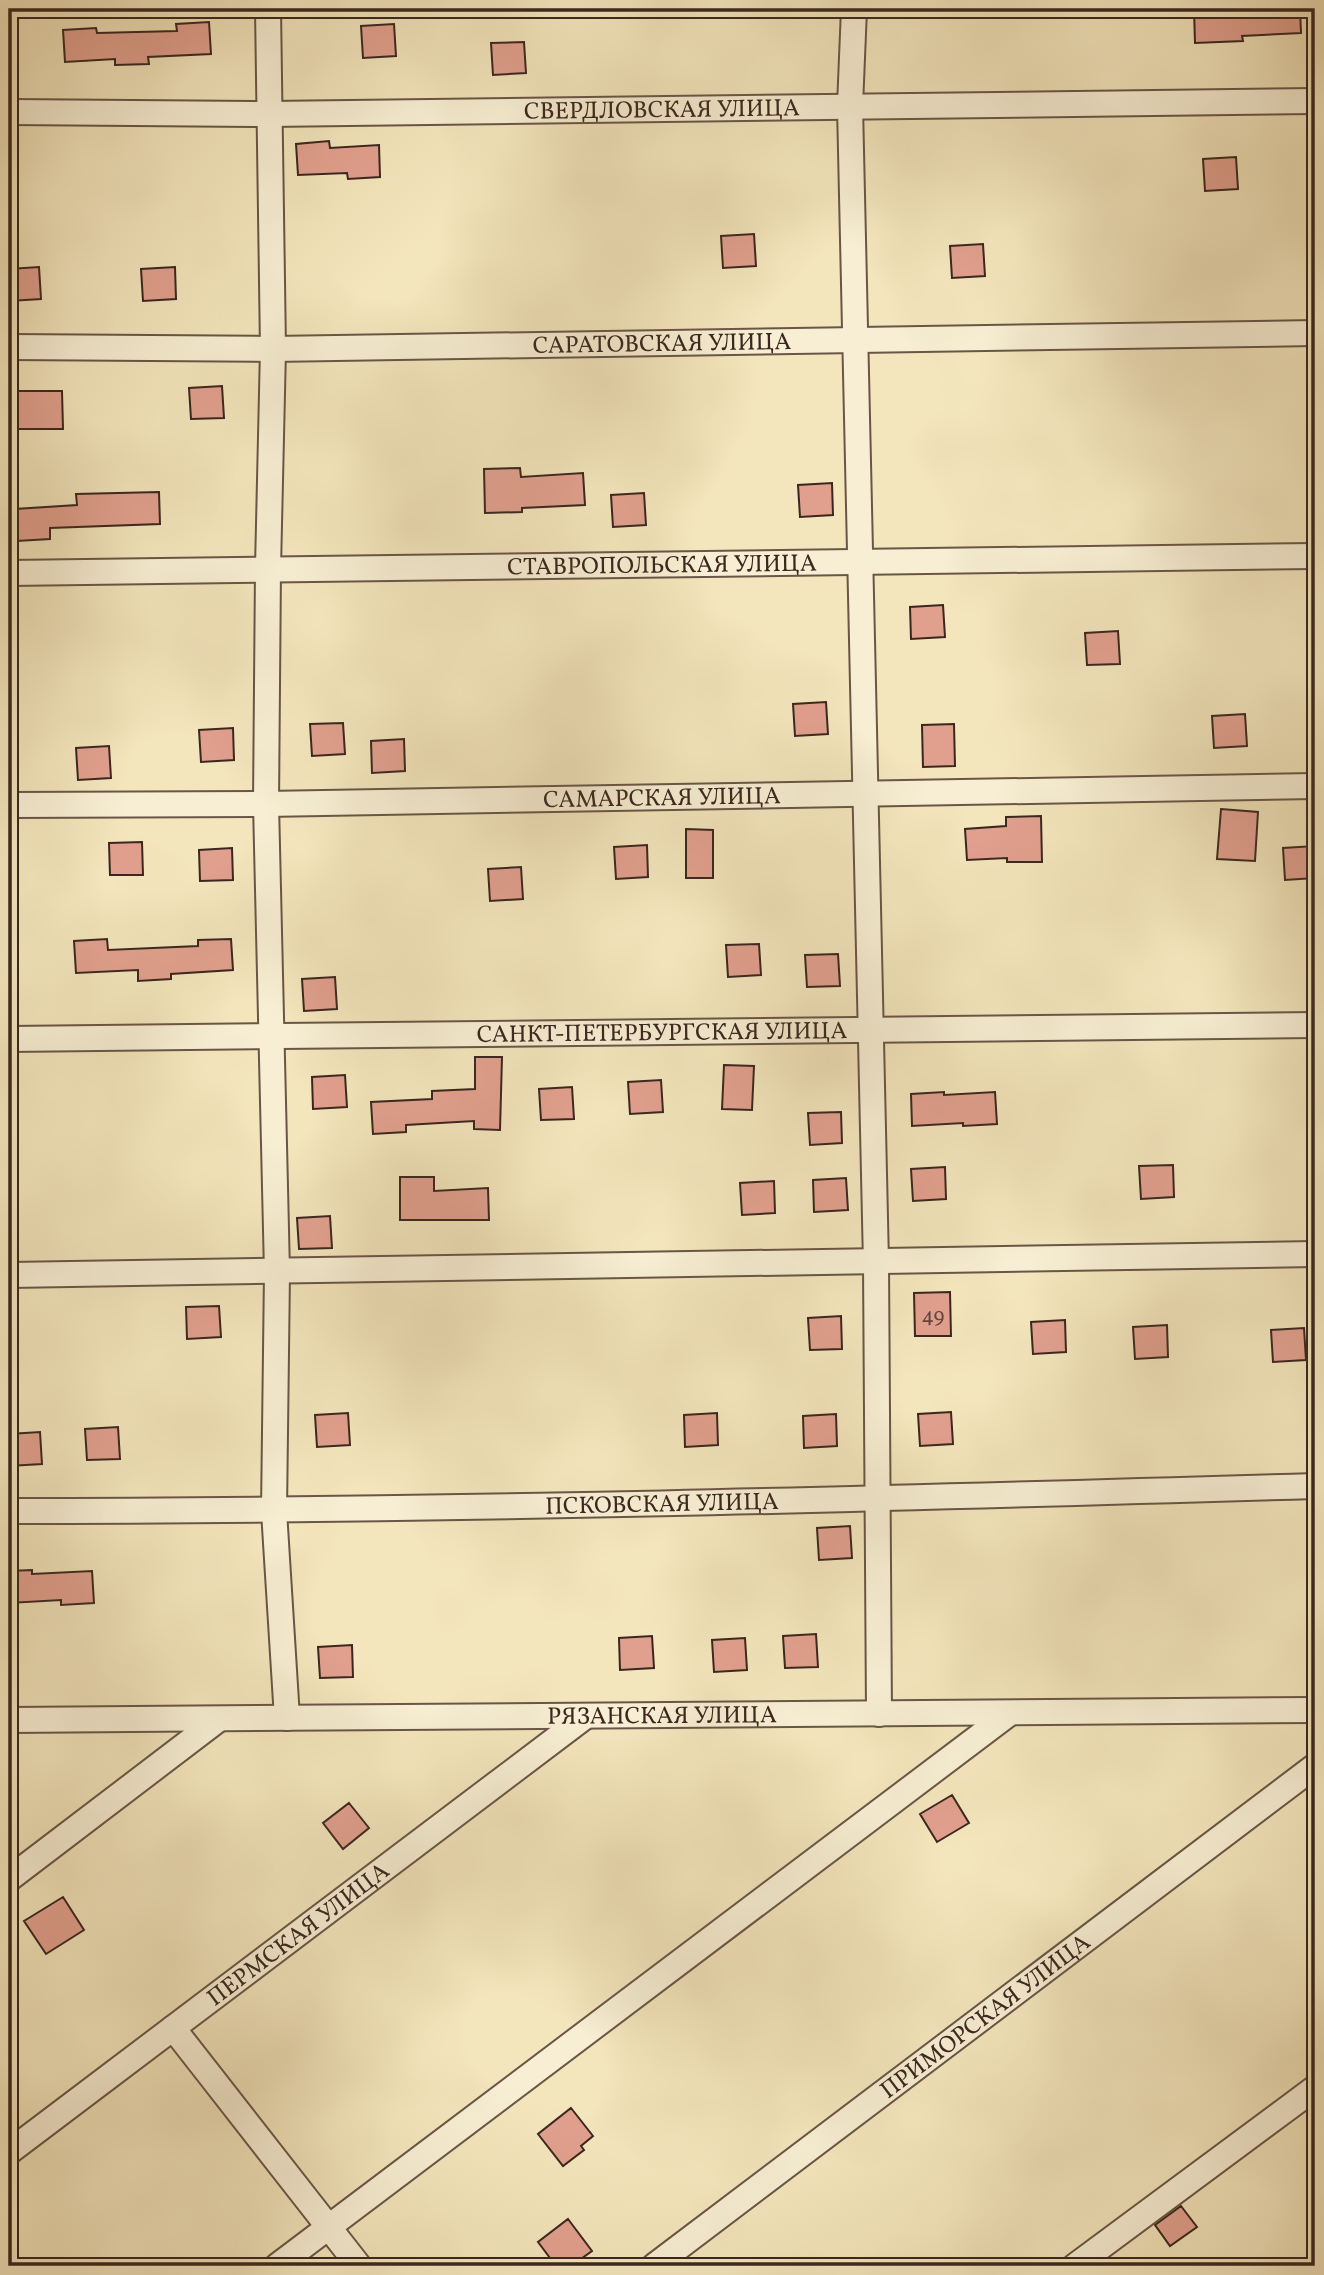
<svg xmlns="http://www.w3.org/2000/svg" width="1324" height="2275" viewBox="0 0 1324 2275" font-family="Vollkorn,serif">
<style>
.building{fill:#e1a08e;stroke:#3b271f;stroke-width:2}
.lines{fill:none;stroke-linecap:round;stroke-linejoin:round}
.minor-casing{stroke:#695646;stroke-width:28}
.minor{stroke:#f7eed3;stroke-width:24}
.labels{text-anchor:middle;stroke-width:7;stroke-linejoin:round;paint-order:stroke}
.number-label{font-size:21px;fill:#64453b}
.street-label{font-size:24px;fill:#3b271f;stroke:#f7eed3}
</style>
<rect width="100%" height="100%" fill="#f3e5bc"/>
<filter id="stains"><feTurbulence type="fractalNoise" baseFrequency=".00286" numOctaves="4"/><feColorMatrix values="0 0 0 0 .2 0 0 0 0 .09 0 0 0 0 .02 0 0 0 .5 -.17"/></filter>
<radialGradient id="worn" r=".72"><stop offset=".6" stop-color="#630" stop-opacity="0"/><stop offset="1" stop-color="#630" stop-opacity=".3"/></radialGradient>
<path class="building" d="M1194,9H1300L1301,33L1242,36L1243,41L1195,43Z
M209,22L211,54L148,57L149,64L115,65V59L65,62L63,30L96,28L97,33L177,31L176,24Z
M394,24L396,56L363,58L361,26Z
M524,42L526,73L493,75L491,43Z
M329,141L330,148L379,145L380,177L348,179L347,173L298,175L296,144Z
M1236,157L1238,189L1205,191L1203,159Z
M754,234L756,266L723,268L721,236Z
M983,244L985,276L952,278L950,246Z
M39,267L41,299L9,301V269Z
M175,267L176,299L143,301L141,269Z
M222,386L224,418L191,419L189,388Z
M9,391H62L63,429H9Z
M520,468L521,477L583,473L585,505L522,508V512L485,513L484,469Z
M832,483L833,515L800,517L798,485Z
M159,492L160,524L50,528V539L17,541L15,509L77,505L76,494Z
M644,493L646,525L613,527L611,495Z
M943,605L945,637L911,639L910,607Z
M1118,631L1120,664L1087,665L1085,633Z
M826,702L828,734L795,736L793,704Z
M1245,714L1247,746L1214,748L1212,716Z
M343,723L345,754L312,756L310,724Z
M954,724L955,766L923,767L922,725Z
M233,728L234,760L201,762L199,730Z
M404,739L405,771L372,773L371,741Z
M109,746L111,778L78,780L76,748Z
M1221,809L1258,812L1255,861L1217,859Z
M1041,816L1042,862H1007V858L967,860L965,829L1006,826V817Z
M686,829L713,830V878H686Z
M142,842L143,875H110L109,843Z
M647,845L648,877L616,879L614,847Z
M1315,846V878L1285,880L1283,848Z
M232,848L233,880L200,881L199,850Z
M521,867L523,899L490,901L488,869Z
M107,939L108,950L198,946V940L231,939L233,970L171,974V979L138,981V970L76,973L74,941Z
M759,944L761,975L728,977L726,945Z
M838,954L840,986L807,987L805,955Z
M335,977L337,1009L304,1011L302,979Z
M475,1057H502L500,1130L474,1129V1121L406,1125V1132L373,1134L371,1102L432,1099V1091L475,1089Z
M724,1065L754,1066L752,1110L722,1109Z
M345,1075L347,1107L313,1109L312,1077Z
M661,1080L663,1112L630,1114L628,1082Z
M572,1087L574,1119L541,1120L539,1089Z
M944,1092V1095L995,1092L997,1124L963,1126V1123L912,1126L911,1094Z
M841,1112L842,1143L810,1145L808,1113Z
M1173,1165L1174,1197L1141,1199L1139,1166Z
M945,1167L946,1199L913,1201L911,1169Z
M400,1177H434V1191L488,1188L489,1220H400Z
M846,1178L848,1210L814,1212L813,1180Z
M774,1181L775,1213L742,1215L740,1183Z
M330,1216L332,1248L299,1249L297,1218Z
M950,1292L951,1336H915L914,1293Z
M219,1306L221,1337L187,1339L186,1307Z
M841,1316L842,1349L810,1350L808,1318Z
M1065,1320L1066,1352L1033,1354L1031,1322Z
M1167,1325L1168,1357L1135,1359L1133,1327Z
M1304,1328L1306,1360L1273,1362L1271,1330Z
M951,1412L953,1444L920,1446L918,1414Z
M348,1413L350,1445L317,1447L315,1415Z
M717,1413L718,1445L685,1447L684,1415Z
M836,1414L837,1446L804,1448L803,1416Z
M118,1427L120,1459L87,1460L85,1429Z
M40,1432L42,1464L9,1466V1434Z
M850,1526L852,1558L819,1560L817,1528Z
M32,1570V1574L92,1571L94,1603L61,1605V1600L9,1603V1571Z
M816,1634L818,1667L785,1668L783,1636Z
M652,1636L654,1668L620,1670L619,1638Z
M745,1638L747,1670L714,1672L712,1640Z
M352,1645L353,1677L320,1678L318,1647Z
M952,1795L969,1823L937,1842L920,1814Z
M349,1803L369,1828L343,1849L323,1823Z
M63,1897L84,1930L46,1954L24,1921Z
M571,2108L593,2136L581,2146L584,2150L563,2166L538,2134Z
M1181,2206L1197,2227L1170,2246L1155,2225Z
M568,2219L592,2251L571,2266H556L538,2242Z"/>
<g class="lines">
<defs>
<g id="minor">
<path d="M268,9L273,349L268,568L266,804L277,1272L274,1511L287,1718"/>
<path d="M854,9L850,106L876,1263L879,1714"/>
<path id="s1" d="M9,112L269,114L1315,101"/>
<path id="s2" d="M9,347L273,349L1315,333"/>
<path id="s3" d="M9,573L1315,556"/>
<path id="s4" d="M9,805L266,804L1315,786"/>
<path id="s5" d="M9,1039L1315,1025"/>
<path d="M9,1275L1315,1254"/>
<path id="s6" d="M9,1511C444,1511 880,1499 1315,1486"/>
<path id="s7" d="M9,1720L1315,1710"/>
<path d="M9,1879L219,1719"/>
<path d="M173,2028L359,2266"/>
<path id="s8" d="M9,2152L586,1716"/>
<path d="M277,2266L1010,1713"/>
<path id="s9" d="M654,2266L1315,1766"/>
<path d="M1075,2266L1315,2088"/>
</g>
</defs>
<use href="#minor" class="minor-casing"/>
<use href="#minor" class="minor"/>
</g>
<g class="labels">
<g class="number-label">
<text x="933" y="1322">49</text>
</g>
<g class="street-label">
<text dy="8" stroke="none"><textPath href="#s1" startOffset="653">СВЕРДЛОВСКАЯ УЛИЦА</textPath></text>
<text dy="8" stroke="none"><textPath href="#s2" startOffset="653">САРАТОВСКАЯ УЛИЦА</textPath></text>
<text dy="8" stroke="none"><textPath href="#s3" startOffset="653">СТАВРОПОЛЬСКАЯ УЛИЦА</textPath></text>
<text dy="8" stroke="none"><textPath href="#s4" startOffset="653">САМАРСКАЯ УЛИЦА</textPath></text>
<text dy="8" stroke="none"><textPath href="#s5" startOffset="653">САНКТ-ПЕТЕРБУРГСКАЯ УЛИЦА</textPath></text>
<text dy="8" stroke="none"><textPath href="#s6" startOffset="653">ПСКОВСКАЯ УЛИЦА</textPath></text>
<text dy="8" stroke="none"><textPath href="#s7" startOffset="653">РЯЗАНСКАЯ УЛИЦА</textPath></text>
<text dy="8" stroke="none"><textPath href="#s8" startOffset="362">ПЕРМСКАЯ УЛИЦА</textPath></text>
<text dy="8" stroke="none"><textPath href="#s9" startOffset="415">ПРИМОРСКАЯ УЛИЦА</textPath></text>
</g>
</g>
<rect width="1324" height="2275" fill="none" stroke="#f3e5bc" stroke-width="35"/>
<rect x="10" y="10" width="1303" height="2254" fill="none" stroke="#3b271f" stroke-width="3.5"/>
<rect x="18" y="18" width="1289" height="2240" fill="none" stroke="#3b271f" stroke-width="2"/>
<rect width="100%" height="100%" filter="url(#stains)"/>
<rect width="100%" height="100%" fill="url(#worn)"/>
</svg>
